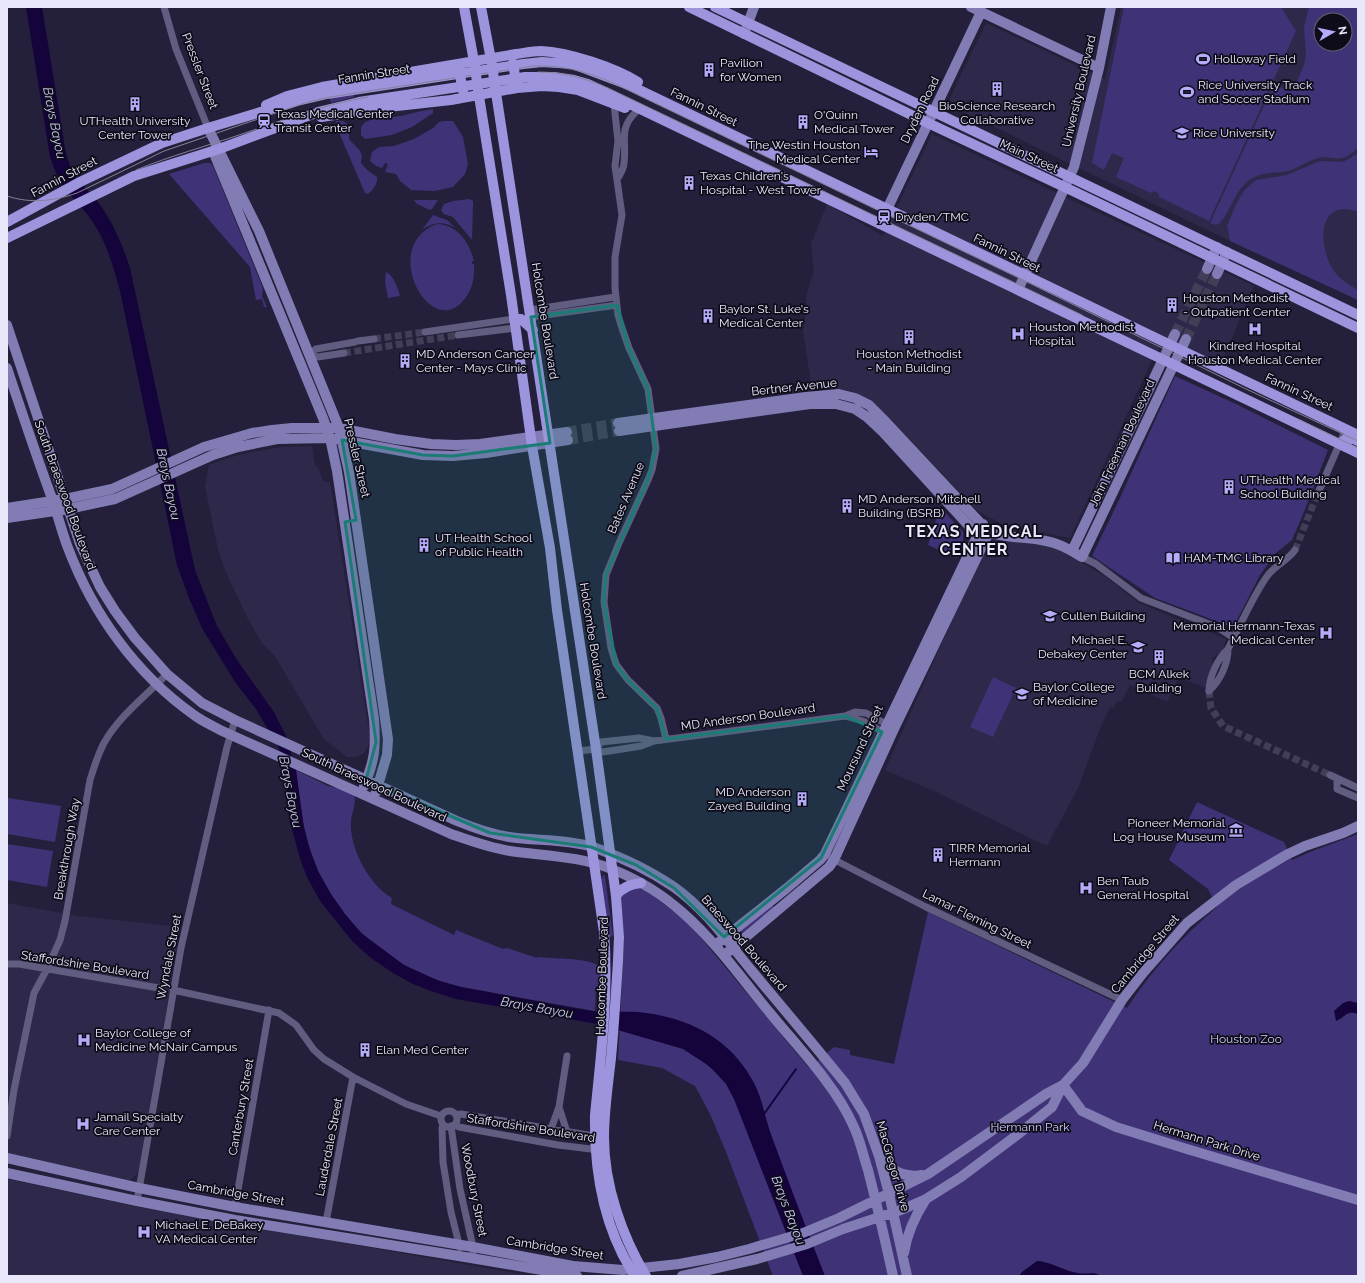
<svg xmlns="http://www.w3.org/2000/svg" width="1365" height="1283" viewBox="0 0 1365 1283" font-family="Raleway,sans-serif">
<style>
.built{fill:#2e294a;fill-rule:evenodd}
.green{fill:#3f3276;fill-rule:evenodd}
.water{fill:#15033b}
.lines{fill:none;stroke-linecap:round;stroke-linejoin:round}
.stream{stroke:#15033b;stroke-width:2}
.street-tunnel{stroke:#423e58;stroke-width:7;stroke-dasharray:7 3.5;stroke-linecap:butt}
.secondary-tunnel{stroke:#423e58;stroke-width:10;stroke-dasharray:10 5;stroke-linecap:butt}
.street{stroke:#605d80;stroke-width:7}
.secondary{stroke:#827cb5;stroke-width:10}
.primary{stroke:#9c94dd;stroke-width:10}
.tram{stroke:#858299;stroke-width:1}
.primary-bridge{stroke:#9c94dd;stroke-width:10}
.marked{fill:#1a7c75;fill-opacity:0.2;stroke:#1a7c75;stroke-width:3;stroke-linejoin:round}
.labels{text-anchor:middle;stroke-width:3.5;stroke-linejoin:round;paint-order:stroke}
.poi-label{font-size:12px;fill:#e9e8fb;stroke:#0d0c18;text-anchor:start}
.street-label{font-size:12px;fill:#e9e8fb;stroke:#0d0c18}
.park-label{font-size:12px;fill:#cfccf9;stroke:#0d0c18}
.water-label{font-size:13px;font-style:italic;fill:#ccc9f5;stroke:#0d0c18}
.district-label{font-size:16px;font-weight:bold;letter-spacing:1px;fill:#e9e8fb;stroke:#0d0c18}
</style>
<rect width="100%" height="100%" fill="#24203b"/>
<path class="built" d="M1121,7H1358V300L1230,241L947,104L986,23L1105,79ZM1321,20H1345V44H1321Z
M932,134L1254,286L1220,366L1166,339L1152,360L1070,538L1004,525L976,510L889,417L865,398L850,391L831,388L812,390L803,330L805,320L807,292L814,272L811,244L827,204L883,236Z
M312,446L315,466H317L324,482H330L370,738L368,746L364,753L359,756L353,757H347L324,739L275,656L262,643L247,617L225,570L218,549L205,487L209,465L228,458L247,453L281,447Z
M989,538L1051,545L1077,559L1107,578L1139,603L1226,639L1222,652L1212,658L1213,666L1205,688L1179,677L1167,702L1130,685L1122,701L1117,702L1113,708L1110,707L1099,731L1079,786L1047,846L934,791L885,770Z
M7,903L78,916L180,927L139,1171L130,1181H120L7,1153Z
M7,1179L138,1207L531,1276H7Z"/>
<path class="green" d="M1124,7H1281L1296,31L1209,221L1159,197V194L1154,191L1151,193L1116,177L1124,158L1112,153L1104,170L1092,163Z
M1309,7H1358V148C1351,154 1345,160 1334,158C1329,158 1324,156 1319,158C1308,160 1299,168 1288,171C1277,173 1265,172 1255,177C1233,186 1229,221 1216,225L1210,223L1274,84L1288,91H1293L1304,65L1306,55L1304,27ZM1321,20H1345V44H1321Z
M354,94V97L331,103L330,98Z
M433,109V113L412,127L392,135L365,139L361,135V127L365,122L373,119L401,116L421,111Z
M336,121H343L350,126L349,139L360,151L362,156L361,163L367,170L377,177C378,184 373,190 368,194L365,193L337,128L336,123Z
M445,121H453L463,137L468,164L465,174L453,187L435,191L411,190L400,181L396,174L385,172L388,164L385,163L382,168L376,166L370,161L372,152L379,147L394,146L414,139L433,128L439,122Z
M1358,153V212C1353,210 1349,209 1343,209C1315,211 1322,255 1334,271C1340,279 1349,285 1358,290V300L1230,241L1227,226L1236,204L1244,191L1251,184L1256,180L1287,175L1320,161L1342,162L1347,160Z
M204,163H210L213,166L263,288L262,296L267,307H264L262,299L256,300L250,267L169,174Z
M469,199L473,201V205L472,240L453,217L444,214L441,210L444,204L453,201Z
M414,200H438L432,209L430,210L417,204Z
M433,215L447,220L456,228C443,221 433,222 422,230Z
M437,224C458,225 469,242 474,261H472V264H474C475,278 472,291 463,301C429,340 379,245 437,224Z
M386,272C394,276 398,288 400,296L388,298L385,282Z
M1175,376L1236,404L1328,450L1304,512L1292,540L1276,553L1260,575L1233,628L1198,614L1155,598L1092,556L1119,500Z
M940,507L963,532V545L957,558L928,545Z
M993,677L1016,688L993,737L970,727Z
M296,770L328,786L338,788L354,795C357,803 351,814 351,822C349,848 370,886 392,898L391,904L454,935L456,930L503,949L507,948L537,958V957C555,959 587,957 601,967C602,973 599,981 599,987L596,986L595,1011L461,987C447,983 433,979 420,973C369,950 326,902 310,849C302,823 299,797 296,770Z
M8,798L61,806L55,842L7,834V807Z
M1197,802L1284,842L1292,860L1310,852L1358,834V1276H773L726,1152L710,1114L695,1086L662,1068L618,1060L624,940L621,898L623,893L638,888L643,889L676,913L696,932L809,1068L834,1047L850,1050V1055L894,1064L928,912L1127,1008C1152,970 1182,937 1217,907L1208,889L1169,860Z
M7,844L53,851L47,887L7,880Z
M603,875L605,876L613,936L608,937L601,880Z
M772,905L775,908L744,934L741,931Z"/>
<path class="water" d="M26,7H42L66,154C69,162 71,170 76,177C82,186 91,193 98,202C113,222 122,244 130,268L195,570L217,626L237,660L274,712L286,736L296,770L304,828L310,850L318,871L331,894L345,914L361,933L404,965L439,981L461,987C505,995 548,1004 592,1011C607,1013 623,1011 638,1012C687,1017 730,1037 754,1083C763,1100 765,1119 772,1137C789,1184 807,1230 825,1276H803L734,1099L726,1084L713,1070L706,1064L683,1049L597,1024L456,999L431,991L413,984L393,973L371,958L353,942L320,901L307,877L300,859L289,818L286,780L279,748L256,709L235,682L202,628L189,598L177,565L120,291C114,269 108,247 96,227C87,212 74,200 63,186C57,178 54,167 50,157Z
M1349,1001L1358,1003V1014C1346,1010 1346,1017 1336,1021L1334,1011L1343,1003Z
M1037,1261C1052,1262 1064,1271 1078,1273C1086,1275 1094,1271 1100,1276H1019L1022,1272Z"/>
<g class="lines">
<path class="stream" d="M764,1114L796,1069"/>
<path class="street-tunnel" d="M374,339L425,332
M344,353L458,335
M1295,550L1318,493
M1209,691L1211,708L1223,726L1330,775"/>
<path class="secondary-tunnel" d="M1175,334L1207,269
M1186,339L1217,274
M567,432L618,423
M568,440L619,431"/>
<path class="street" d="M164,7L176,49L208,128
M614,104L618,141L615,166L622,215L615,257V288L618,315L622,328L629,348L648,389L656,449L652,470L648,480L619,543L606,575L604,602L611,648L616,664L628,680L657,708L661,718L666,739
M618,178C620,174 624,169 624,163C627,141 618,129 636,112
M530,310L615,297
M531,317L617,305
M425,332L514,319
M458,335L515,328
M358,341L374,339
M309,354L316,349L355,342
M309,354L318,357L344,353
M1318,493L1346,429
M1082,557L1096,564L1141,598L1217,627L1234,638
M1209,691C1209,677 1218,658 1228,649C1240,627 1253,595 1268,575C1276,565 1288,560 1295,550
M1209,691C1220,681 1228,664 1228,649
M845,716L863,721L887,734
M596,749L601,742L639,738L654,741
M578,751L596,749L603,752L641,746L654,741L785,724L845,716L855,712L866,713L890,726
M1330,775L1358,788
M1337,779V789L1358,798
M831,858L926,907L1122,1000
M7,964H19L159,988
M173,990L279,1013L296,1025L314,1050L324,1059L353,1077L406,1104L441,1116
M559,1107L567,1132
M441 1119a8 8 0 1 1 16 0a8 8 0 1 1-16 0Z
M456,1115L461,1114L600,1137
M443,1125L442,1128L443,1162L451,1212L460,1248
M454,1125L459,1127L558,1145L599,1150
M451,1126L460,1189L473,1247V1258
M551,1129L559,1107L567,1056
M7,1136L14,1090L34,993L47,969L60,940L65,921L90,780C94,767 98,754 104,743C119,716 146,696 167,674
M137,1201L181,948L227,747L235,720
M235,1207L269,1010
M326,1222L353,1077"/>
<path class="secondary" d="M971,7L1099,68
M744,34L754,7
M208,128L259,231L339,428L349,472L356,520L388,739L387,755L376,792
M213,151L323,418L330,438L337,471L374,719C376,747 375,760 364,786
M880,224L981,12
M1207,269L1217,247
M1217,274L1227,252
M1018,290L1074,167L1099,68L1111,7
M7,325L80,544L100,587L115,611L135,638L167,674L202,703L235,720L457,821C474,828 491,834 509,837C536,841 566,839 593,847C621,857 649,870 674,887C705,909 728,942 752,971C783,1008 814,1045 845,1083L864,1114L879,1156L889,1194L907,1276
M7,368C21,410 35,452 50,493C57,511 61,530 68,548C93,614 136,674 194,715C202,721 211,725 220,730L451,834C471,841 490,848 510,851C546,856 580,856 614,870C639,880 663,895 683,913C716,942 742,979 770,1013C797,1046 836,1086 853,1125C860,1139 863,1155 868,1170C877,1205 885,1240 893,1276
M618,423L806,397L839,394L855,398L869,405L884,420L986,529
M619,431L810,404H836L855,409L867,417L883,432L970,527C980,533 980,530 990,533C1008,538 1027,537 1046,541C1059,543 1071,550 1082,557L1186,339
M7,508L65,499L112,489L204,447L252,433L272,430L292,428H339L395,439L431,444L456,445L480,444L567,432
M7,518L68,509L115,499L213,455L238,447L277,439L330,438L423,455L453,456L486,453L568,440
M1072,551L1175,334
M719,942L787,888L820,860L825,854L983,524
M728,952L829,867L834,860L894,729L989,532
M1063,1085L1082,1111L1116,1127L1187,1149L1358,1200
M7,1158L139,1188L235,1207L473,1247L573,1266L623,1270L679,1264L717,1257L749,1249L803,1233L839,1218L928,1174L1046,1094L1063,1085
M880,1158C891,1171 904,1178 922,1175
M7,1173L137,1201L235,1220L465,1257L577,1276
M904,1253C907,1233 915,1216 926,1199
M682,1276L757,1259L807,1244L843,1229L901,1210L926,1199L961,1177L1017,1135L1052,1107L1063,1085L1083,1063L1122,1000L1143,973L1187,923L1236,885L1286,855L1305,846L1343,833L1358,826"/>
<path class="primary" d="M464,7L475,67
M481,7L492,65
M689,7L928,123L1075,192L1358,328
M715,7L1358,315
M495,86L596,749L616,896L619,937L618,961C616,993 614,1026 611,1058C608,1085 604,1111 604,1137C604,1185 622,1236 646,1276
M478,90L511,295L532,446L550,548L557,610L604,932C609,993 601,1054 595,1115C594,1170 604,1229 635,1276
M266,105L287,96L322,87L516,54C524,53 533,51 541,51C569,52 615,68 638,82
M318,112L359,102L525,77H554L574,80L588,84L1358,453
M321,117L388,107L451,100L517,88L542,86L559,87L578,90L625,108
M7,222L80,182L162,143L208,128L297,101L327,94L523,64L542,62L573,64L629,85L1358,435
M7,238L134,176L219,149L313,114
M514,319H521L533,330
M1339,444L1346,439H1354L1358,441
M616,896C622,887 631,884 641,883"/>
<path class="tram" d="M538,72C563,72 585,78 608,88L1082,315
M136,170C170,156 207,146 242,134C284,120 325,104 368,97
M7,196C31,204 54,201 77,193L164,151L308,102L330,97L533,66C562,65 584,71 611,82L1023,280L1246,389L1358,441
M1298,419L1358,448"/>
<path class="primary-bridge" d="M513,63L516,82
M492,65L495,86
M475,67L478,90
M459,70L463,91"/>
</g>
<path class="marked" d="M617,305L629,348L648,389L656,449L648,480L606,575L604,602L616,664L628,680L657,708L666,739L845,716L882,732L821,858L724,937L674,888L636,865L591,847L490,833L366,780L376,742L345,522L356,520L342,440L423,455L453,456L550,443L531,317Z"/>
<defs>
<symbol id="stadium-bare" viewBox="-9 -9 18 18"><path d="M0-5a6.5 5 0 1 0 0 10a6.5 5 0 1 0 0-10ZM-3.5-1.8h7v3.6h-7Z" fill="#b4acf9" stroke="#0d0c18" stroke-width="2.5" paint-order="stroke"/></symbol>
<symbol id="building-bare" viewBox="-9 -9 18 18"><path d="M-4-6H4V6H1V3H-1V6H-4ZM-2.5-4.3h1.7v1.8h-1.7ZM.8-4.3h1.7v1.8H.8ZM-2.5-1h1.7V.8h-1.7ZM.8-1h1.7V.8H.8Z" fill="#b4acf9" stroke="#0d0c18" stroke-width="2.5" paint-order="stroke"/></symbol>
<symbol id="station-bare" viewBox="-9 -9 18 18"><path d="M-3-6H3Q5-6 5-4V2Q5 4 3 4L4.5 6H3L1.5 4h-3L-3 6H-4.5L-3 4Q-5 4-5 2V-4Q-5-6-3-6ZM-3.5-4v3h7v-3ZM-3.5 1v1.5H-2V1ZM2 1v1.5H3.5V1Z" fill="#b4acf9" stroke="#0d0c18" stroke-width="2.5" paint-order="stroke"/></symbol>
<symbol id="university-bare" viewBox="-9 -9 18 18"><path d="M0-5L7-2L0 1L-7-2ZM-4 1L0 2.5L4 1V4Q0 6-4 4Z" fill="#b4acf9" stroke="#0d0c18" stroke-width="2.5" paint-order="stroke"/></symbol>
<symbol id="hotel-bare" viewBox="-9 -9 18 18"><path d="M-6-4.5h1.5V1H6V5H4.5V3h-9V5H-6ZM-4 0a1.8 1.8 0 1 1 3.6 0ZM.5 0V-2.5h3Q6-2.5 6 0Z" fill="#b4acf9" stroke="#0d0c18" stroke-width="2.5" paint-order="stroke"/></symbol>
<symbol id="hospital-bare" viewBox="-9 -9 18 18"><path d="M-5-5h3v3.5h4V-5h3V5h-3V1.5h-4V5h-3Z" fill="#b4acf9" stroke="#0d0c18" stroke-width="2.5" paint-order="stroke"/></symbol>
<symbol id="library-bare" viewBox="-9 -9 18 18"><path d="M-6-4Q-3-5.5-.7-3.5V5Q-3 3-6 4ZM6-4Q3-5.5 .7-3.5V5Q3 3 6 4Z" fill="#b4acf9" stroke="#0d0c18" stroke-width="2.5" paint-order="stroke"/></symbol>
<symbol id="museum-bare" viewBox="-9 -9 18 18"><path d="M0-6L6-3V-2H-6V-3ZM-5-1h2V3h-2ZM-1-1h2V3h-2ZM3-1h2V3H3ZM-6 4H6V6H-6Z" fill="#b4acf9" stroke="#0d0c18" stroke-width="2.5" paint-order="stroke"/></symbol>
</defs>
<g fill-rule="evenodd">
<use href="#stadium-bare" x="1193" y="49" width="20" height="20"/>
<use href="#building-bare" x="699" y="60" width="20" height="20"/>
<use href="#building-bare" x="987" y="79" width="20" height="20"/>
<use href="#stadium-bare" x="1177" y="82" width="20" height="20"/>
<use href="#building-bare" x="125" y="94" width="20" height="20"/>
<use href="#station-bare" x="254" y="111" width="20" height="20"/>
<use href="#building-bare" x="793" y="112" width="20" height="20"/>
<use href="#university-bare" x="1172" y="123" width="20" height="20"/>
<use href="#hotel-bare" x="861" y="142" width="20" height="20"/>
<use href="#building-bare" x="679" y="173" width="20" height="20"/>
<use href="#station-bare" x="874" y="207" width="20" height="20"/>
<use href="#building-bare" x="1162" y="295" width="20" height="20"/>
<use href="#building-bare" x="698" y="306" width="20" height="20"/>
<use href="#hospital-bare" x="1245" y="319" width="20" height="20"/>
<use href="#hospital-bare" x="1008" y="324" width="20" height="20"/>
<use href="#building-bare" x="899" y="327" width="20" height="20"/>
<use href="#building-bare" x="395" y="351" width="20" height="20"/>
<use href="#building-bare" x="1219" y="477" width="20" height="20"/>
<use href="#building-bare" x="837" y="496" width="20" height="20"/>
<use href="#building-bare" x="414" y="535" width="20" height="20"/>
<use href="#library-bare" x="1163" y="548" width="20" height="20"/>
<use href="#university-bare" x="1040" y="606" width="20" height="20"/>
<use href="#hospital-bare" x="1316" y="623" width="20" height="20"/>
<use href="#university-bare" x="1128" y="637" width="20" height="20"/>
<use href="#building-bare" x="1149" y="647" width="20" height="20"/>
<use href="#university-bare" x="1012" y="684" width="20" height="20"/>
<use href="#building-bare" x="792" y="789" width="20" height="20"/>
<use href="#museum-bare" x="1226" y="820" width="20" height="20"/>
<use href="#building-bare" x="928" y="845" width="20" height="20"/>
<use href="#hospital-bare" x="1076" y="878" width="20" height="20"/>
<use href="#hospital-bare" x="74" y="1030" width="20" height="20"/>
<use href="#building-bare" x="355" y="1040" width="20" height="20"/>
<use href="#hospital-bare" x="73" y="1114" width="20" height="20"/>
<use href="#hospital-bare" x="134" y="1222" width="20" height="20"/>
</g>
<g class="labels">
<g class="poi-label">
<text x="1214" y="63">Holloway Field</text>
<text x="720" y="67">Pavilion<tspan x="720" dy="14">for Women</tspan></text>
<text x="1198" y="89">Rice University Track<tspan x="1198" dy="14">and Soccer Stadium</tspan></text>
<text x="997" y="110" text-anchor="middle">BioScience Research<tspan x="997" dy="14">Collaborative</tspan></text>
<text x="275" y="118">Texas Medical Center<tspan x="275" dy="14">Transit Center</tspan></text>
<text x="814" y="119">O'Quinn<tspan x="814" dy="14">Medical Tower</tspan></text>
<text x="135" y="125" text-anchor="middle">UTHealth University<tspan x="135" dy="14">Center Tower</tspan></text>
<text x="1193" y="137">Rice University</text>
<text x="860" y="149" text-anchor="end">The Westin Houston<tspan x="860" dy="14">Medical Center</tspan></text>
<text x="700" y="180">Texas Children's<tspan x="700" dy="14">Hospital - West Tower</tspan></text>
<text x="895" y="221">Dryden/TMC</text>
<text x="1183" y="302">Houston Methodist<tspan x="1183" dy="14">- Outpatient Center</tspan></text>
<text x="719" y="313">Baylor St. Luke's<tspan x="719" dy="14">Medical Center</tspan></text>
<text x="1029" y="331">Houston Methodist<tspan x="1029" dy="14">Hospital</tspan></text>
<text x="1255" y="350" text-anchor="middle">Kindred Hospital<tspan x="1255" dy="14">Houston Medical Center</tspan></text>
<text x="416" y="358">MD Anderson Cancer<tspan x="416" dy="14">Center - Mays Clinic</tspan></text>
<text x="909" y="358" text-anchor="middle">Houston Methodist<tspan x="909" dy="14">- Main Building</tspan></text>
<text x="1240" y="484">UTHealth Medical<tspan x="1240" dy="14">School Building</tspan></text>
<text x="858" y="503">MD Anderson Mitchell<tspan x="858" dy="14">Building (BSRB)</tspan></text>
<text x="435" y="542">UT Health School<tspan x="435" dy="14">of Public Health</tspan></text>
<text x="1184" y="562">HAM-TMC Library</text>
<text x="1061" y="620">Cullen Building</text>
<text x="1315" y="630" text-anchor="end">Memorial Hermann-Texas<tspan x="1315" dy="14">Medical Center</tspan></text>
<text x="1127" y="644" text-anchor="end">Michael E.<tspan x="1127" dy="14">Debakey Center</tspan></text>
<text x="1159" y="678" text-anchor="middle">BCM Alkek<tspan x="1159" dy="14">Building</tspan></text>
<text x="1033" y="691">Baylor College<tspan x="1033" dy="14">of Medicine</tspan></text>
<text x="791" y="796" text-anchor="end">MD Anderson<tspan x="791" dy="14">Zayed Building</tspan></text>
<text x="1225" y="827" text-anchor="end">Pioneer Memorial<tspan x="1225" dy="14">Log House Museum</tspan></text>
<text x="949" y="852">TIRR Memorial<tspan x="949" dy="14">Hermann</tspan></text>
<text x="1097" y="885">Ben Taub<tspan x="1097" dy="14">General Hospital</tspan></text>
<text x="95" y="1037">Baylor College of<tspan x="95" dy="14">Medicine McNair Campus</tspan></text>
<text x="376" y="1054">Elan Med Center</text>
<text x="94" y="1121">Jamail Specialty<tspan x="94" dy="14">Care Center</tspan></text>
<text x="155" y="1229">Michael E. DeBakey<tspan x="155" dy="14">VA Medical Center</tspan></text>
</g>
<g class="street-label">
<text transform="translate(200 71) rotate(69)" y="4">Pressler Street</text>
<text transform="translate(374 74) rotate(-9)" y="4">Fannin Street</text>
<text transform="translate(1079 91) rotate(-77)" y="4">University Boulevard</text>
<text transform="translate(704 107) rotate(26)" y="4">Fannin Street</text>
<text transform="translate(920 110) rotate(-64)" y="4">Dryden Road</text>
<text transform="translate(1029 156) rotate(25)" y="4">Main Street</text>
<text transform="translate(64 177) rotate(-28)" y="4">Fannin Street</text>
<text transform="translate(1007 253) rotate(26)" y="4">Fannin Street</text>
<text transform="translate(545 321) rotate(81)" y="4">Holcombe Boulevard</text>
<text transform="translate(794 387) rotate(-6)" y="4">Bertner Avenue</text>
<text transform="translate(1299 392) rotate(25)" y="4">Fannin Street</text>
<text transform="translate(1122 443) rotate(-65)" y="4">John Freeman Boulevard</text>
<text transform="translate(357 458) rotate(77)" y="4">Pressler Street</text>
<text transform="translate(65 495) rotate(70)" y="4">South Braeswood Boulevard</text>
<text transform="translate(626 498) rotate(-67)" y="4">Bates Avenue</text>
<text transform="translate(593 641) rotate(81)" y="4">Holcombe Boulevard</text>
<text transform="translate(748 717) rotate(-8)" y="4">MD Anderson Boulevard</text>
<text transform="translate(860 748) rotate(-65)" y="4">Moursund Street</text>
<text transform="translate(374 785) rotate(25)" y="4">South Braeswood Boulevard</text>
<text transform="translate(67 849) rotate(-80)" y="4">Breakthrough Way</text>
<text transform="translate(977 919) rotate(26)" y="4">Lamar Fleming Street</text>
<text transform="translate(744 943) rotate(49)" y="4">Braeswood Boulevard</text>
<text transform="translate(1145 954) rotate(-50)" y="4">Cambridge Street</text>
<text transform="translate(169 957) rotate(-79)" y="4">Wyndale Street</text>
<text transform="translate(85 965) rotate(9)" y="4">Staffordshire Boulevard</text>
<text transform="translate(602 976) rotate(-88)" y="4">Holcombe Boulevard</text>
<text transform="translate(241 1107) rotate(-80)" y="4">Canterbury Street</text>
<text transform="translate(531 1128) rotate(9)" y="4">Staffordshire Boulevard</text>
<text transform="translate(1207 1141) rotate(17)" y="4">Hermann Park Drive</text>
<text transform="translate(329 1147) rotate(-79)" y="4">Lauderdale Street</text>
<text transform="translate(893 1166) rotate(74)" y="4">MacGregor Drive</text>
<text transform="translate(474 1190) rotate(79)" y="4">Woodbury Street</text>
<text transform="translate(236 1193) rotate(10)" y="4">Cambridge Street</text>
<text transform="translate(555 1248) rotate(9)" y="4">Cambridge Street</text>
</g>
<g class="park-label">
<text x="1246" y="1043">Houston Zoo</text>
<text x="1030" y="1131">Hermann Park</text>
</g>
<g class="water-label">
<text transform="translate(55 123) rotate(79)" y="5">Brays Bayou</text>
<text transform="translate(169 484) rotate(78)" y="5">Brays Bayou</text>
<text transform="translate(291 792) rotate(79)" y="5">Brays Bayou</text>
<text transform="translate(537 1007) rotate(10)" y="5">Brays Bayou</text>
<text transform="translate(789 1210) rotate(69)" y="5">Brays Bayou</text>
</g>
<g class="district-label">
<text x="974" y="537">TEXAS MEDICAL<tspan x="974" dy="18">CENTER</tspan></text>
</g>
</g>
<rect width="1365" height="1283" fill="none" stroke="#e9e8fb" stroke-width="16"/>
<g transform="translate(1333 32) rotate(81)"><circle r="19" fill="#0d0c18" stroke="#656473"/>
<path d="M0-3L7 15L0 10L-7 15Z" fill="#b4acf9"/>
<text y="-6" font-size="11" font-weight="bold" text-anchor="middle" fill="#e9e8fb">N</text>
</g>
</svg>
